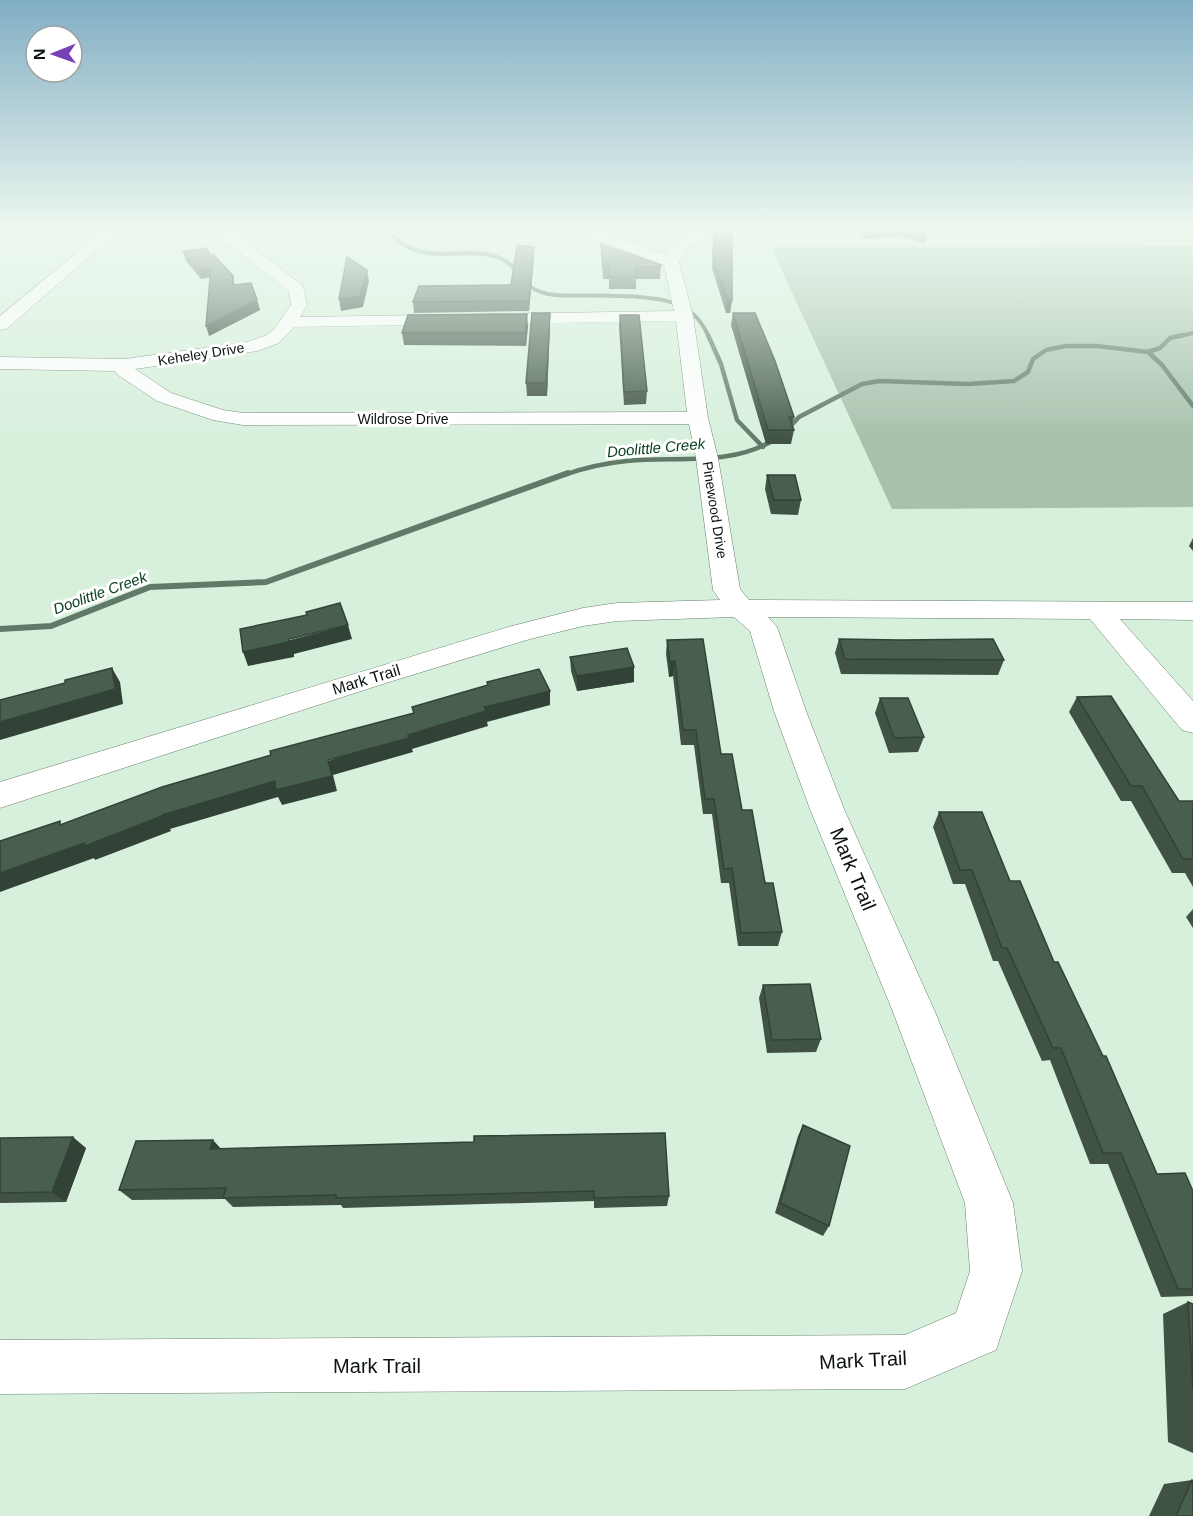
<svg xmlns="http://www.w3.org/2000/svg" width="1193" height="1516" viewBox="0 0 1193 1516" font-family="Arial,sans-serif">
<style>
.green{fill:#a7c1ac}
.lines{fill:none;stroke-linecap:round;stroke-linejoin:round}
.stream-far2{stroke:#617a67;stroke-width:4}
.stream-far1{stroke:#617a67;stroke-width:4.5}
.stream{stroke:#617a67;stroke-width:6}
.minor-casing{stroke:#697f6e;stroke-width:1}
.minor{fill:#fff;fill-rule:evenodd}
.wall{fill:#3f5243}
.shaded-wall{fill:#334237}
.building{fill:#495f4e;stroke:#334237;stroke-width:1.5}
.labels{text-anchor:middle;stroke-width:6;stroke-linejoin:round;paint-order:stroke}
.far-street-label{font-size:14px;fill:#0c140e;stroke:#fff}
.far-water-label{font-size:15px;font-style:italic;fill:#0c4120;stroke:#fff}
.street-label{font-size:16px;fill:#0c140e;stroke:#fff}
.near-street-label{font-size:20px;fill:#0c140e;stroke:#fff}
</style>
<rect width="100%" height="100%" fill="#d7f0dc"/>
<path class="green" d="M1193,246V507L892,509L771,247Z"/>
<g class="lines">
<path class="stream-far2" d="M374,227C379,229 387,230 391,233C395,236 397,241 401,243C408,249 418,251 427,253C450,256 477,249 500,258C524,268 515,290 555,295C587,297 654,292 681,306C695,312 703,324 709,337
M1176,337L1193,333"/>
<path class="stream-far1" d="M708,335L721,364L737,420L763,447
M1148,352L1162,365L1193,406
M786,431L799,417L862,384L879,381L968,384L1014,381L1028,372L1033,359L1046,350L1066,346H1097L1148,352L1160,348L1170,338L1183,335
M564,475C583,468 607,463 627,461C678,456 732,467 777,438"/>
<path class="stream" d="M0,629L51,626L150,587L266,582L568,473"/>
<defs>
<path id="minor" d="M108,227H124L6,329L0,330V316Z
M207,227H225L237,235L303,286L307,305L300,317L674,311L664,265L566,227H588L666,255C681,230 705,227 732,227C714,243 690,232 679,262L693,316L708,418L718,458L740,589L749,600L1193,602V620L1120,619L1193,701V733L1182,730L1090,619L768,617L777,627L806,711L844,809L935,1012L1013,1203L1022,1271L996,1350L905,1389L0,1394V1340L905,1335L956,1313L970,1271L965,1203L893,1012L810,809L774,711L750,631L734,617L617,621L583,626L530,639L389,682L0,808V782L512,626L583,608L617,603L720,600L713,590L696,458L689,424L243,425L213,420L157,401L118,375L115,371L0,369V357L125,359L247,342L267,335L275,328L291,305L289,291ZM676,321L687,412L243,413L223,410L171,393L135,369L257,351L279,343L294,327Z
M1169,227H1188L1190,230L1183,234Z"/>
</defs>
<use href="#minor" class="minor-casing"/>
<use href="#minor" class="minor"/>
</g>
<path class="wall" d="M492,227H569V231L518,229L517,235Z
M596,227H666V233L608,232Z
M851,227H927V238L924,243L899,236L865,239Z
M714,228L730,313H726L712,268Z
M601,244L661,265L660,279H636V289H609V279H603Z
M183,251L212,259L233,276L235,285L257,300L260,310L209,336L210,277L201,279L186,261Z
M534,256L529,311L414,313L413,302L511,285Z
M733,313L794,417L792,426L794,430L791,444H766L731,325Z
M620,315L647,391L646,404L624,405L619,327Z
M550,325L547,396H527L526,383Z
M528,326L526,346L404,345L402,333Z
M767,475L801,500L798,515L771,514L765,489Z
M1193,538V551L1189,546Z
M839,639L1004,660L998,675L841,674L835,653Z
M667,640L721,754L742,810L782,932L778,946H738L729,883H721L712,814H703L694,745H681L673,676L669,677L666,654Z
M570,657L634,667V682L577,691L571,671Z
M1077,697L1179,801H1193V887L1185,873H1172L1131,801H1121L1069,712Z
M880,698L924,737L918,752L889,753L875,713Z
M939,812L1010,881L1054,962L1157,1174L1193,1191V1296L1161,1297L1108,1164H1090L1050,1060L1042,1061L998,961H993L965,884H953L933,827Z
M1193,909V928L1186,917Z
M763,985L821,1039L816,1052L767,1053L759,998Z
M803,1125L829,1226L823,1236L775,1213L798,1136Z
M0,1138L86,1148L66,1202L0,1203Z
M221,1149L669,1196L667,1206L594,1208V1201L343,1208L341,1205L233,1207L225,1199L132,1200L119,1190Z
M1188,1302L1193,1304V1453L1168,1442L1163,1314Z
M1192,1480L1193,1516H1149L1164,1484Z"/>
<path class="shaded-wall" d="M892,227H900L899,236L865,239L867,230Z
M1125,227H1142L1124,230Z
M534,247V256L529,311V301Z
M211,267L214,276L201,279L198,269Z
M367,270L369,281L363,307L341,311L339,299Z
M257,300L260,310L209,336L206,326Z
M732,301L730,313H726L728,302Z
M550,313V325L547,396L546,383Z
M527,314L528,326L526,346L525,333Z
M348,625L352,639L294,654V657L248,666L243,652Z
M675,661L673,676L669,677L670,662Z
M634,667V682L577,691V676Z
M112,668L120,682L123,704L0,740V722Z
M550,691V705L487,722L488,726L412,749L413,752L333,775L337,791L282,805L278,797L170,829L171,831L95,860L94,858L0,892V873L162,815L408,735L484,707Z
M73,1137L86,1148L66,1202L52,1192Z
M213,1140L223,1151L210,1149Z"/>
<path class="building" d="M716,227H732V301L728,302L713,257L714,228Z
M864,227H892L867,230Z
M903,227H927L929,229L927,234Z
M601,244L661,265L660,267H635L636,277H609V267H603Z
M517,245L534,247L529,301L413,302L419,286L511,285Z
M207,248L212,259L213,254L233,276V285L251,283L257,300L206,326L211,267L198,269L183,251Z
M347,257L367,270L360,296L339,299Z
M532,313H550L546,383H526Z
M733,313H755L775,361L794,417H789L794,430H768Z
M527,314L525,333H402L408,315Z
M620,315H639L647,391L624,392Z
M767,475H795L801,500H774Z
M340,603L348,625L289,639V642L243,652L240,629L307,615L306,612Z
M703,639L721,754H732L742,810H752L765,883H773L782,932L741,933L732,868L724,869L714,799H705L696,730H683L675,661L670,662L667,640Z
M839,639L901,640L993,639L1004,660L845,659Z
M627,648L634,667L577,676L570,657Z
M112,668L115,689L0,722V700L65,683V680Z
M539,669L550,691L484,707L486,711L408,735L409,738L328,760L332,776L276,790L275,781L162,815V816L85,846L84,843L0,873V841L60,821V825L162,787L271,755L270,751L414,713L412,707L488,685L487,682Z
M1111,696L1179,801H1193V859H1183L1142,786H1131L1077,697Z
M880,698H908L924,737L894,738Z
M939,812H982L1010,881H1020L1054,962H1058L1103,1056H1106L1157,1174L1185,1173L1193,1191V1289H1178L1121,1153H1103L1061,1048H1053L1007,948H1002L972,870H960Z
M810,984L821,1039L772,1040L763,985Z
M803,1125L850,1146L829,1226L780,1203Z
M665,1133L669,1196L594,1198V1191L336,1198V1195L223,1198L226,1188L119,1190L136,1141L213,1140L210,1149L474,1142V1136Z
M73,1137L52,1192L0,1193V1138Z
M1188,1302L1193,1304V1389Z
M1192,1480L1193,1481V1516H1176Z"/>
<linearGradient id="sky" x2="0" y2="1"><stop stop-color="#81aec4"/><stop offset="0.52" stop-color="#edf8ef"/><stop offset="1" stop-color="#edf8ef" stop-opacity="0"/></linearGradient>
<rect width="1193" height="440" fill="url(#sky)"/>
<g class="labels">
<g class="far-street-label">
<text transform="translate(201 354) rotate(-9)" y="5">Keheley Drive</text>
<text x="403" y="424">Wildrose Drive</text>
<text transform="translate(715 510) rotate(81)" y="5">Pinewood Drive</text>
</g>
<g class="far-water-label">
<text transform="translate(656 448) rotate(-5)" y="5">Doolittle Creek</text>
<text transform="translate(100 593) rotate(-20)" y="5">Doolittle Creek</text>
</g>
<g class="street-label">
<text transform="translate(366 679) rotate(-17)" y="6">Mark Trail</text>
</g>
<g class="near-street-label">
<text transform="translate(853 869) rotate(67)" y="7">Mark Trail</text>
<text transform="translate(863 1360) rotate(-3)" y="7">Mark Trail</text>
<text x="377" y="1373">Mark Trail</text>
</g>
</g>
<g transform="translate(54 54) rotate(269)"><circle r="28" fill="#ffffff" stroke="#9ea19f" stroke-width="1.5"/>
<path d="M0-4.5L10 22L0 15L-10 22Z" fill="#7740b7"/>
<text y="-9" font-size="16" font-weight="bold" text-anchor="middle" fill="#0c140e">N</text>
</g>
</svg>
